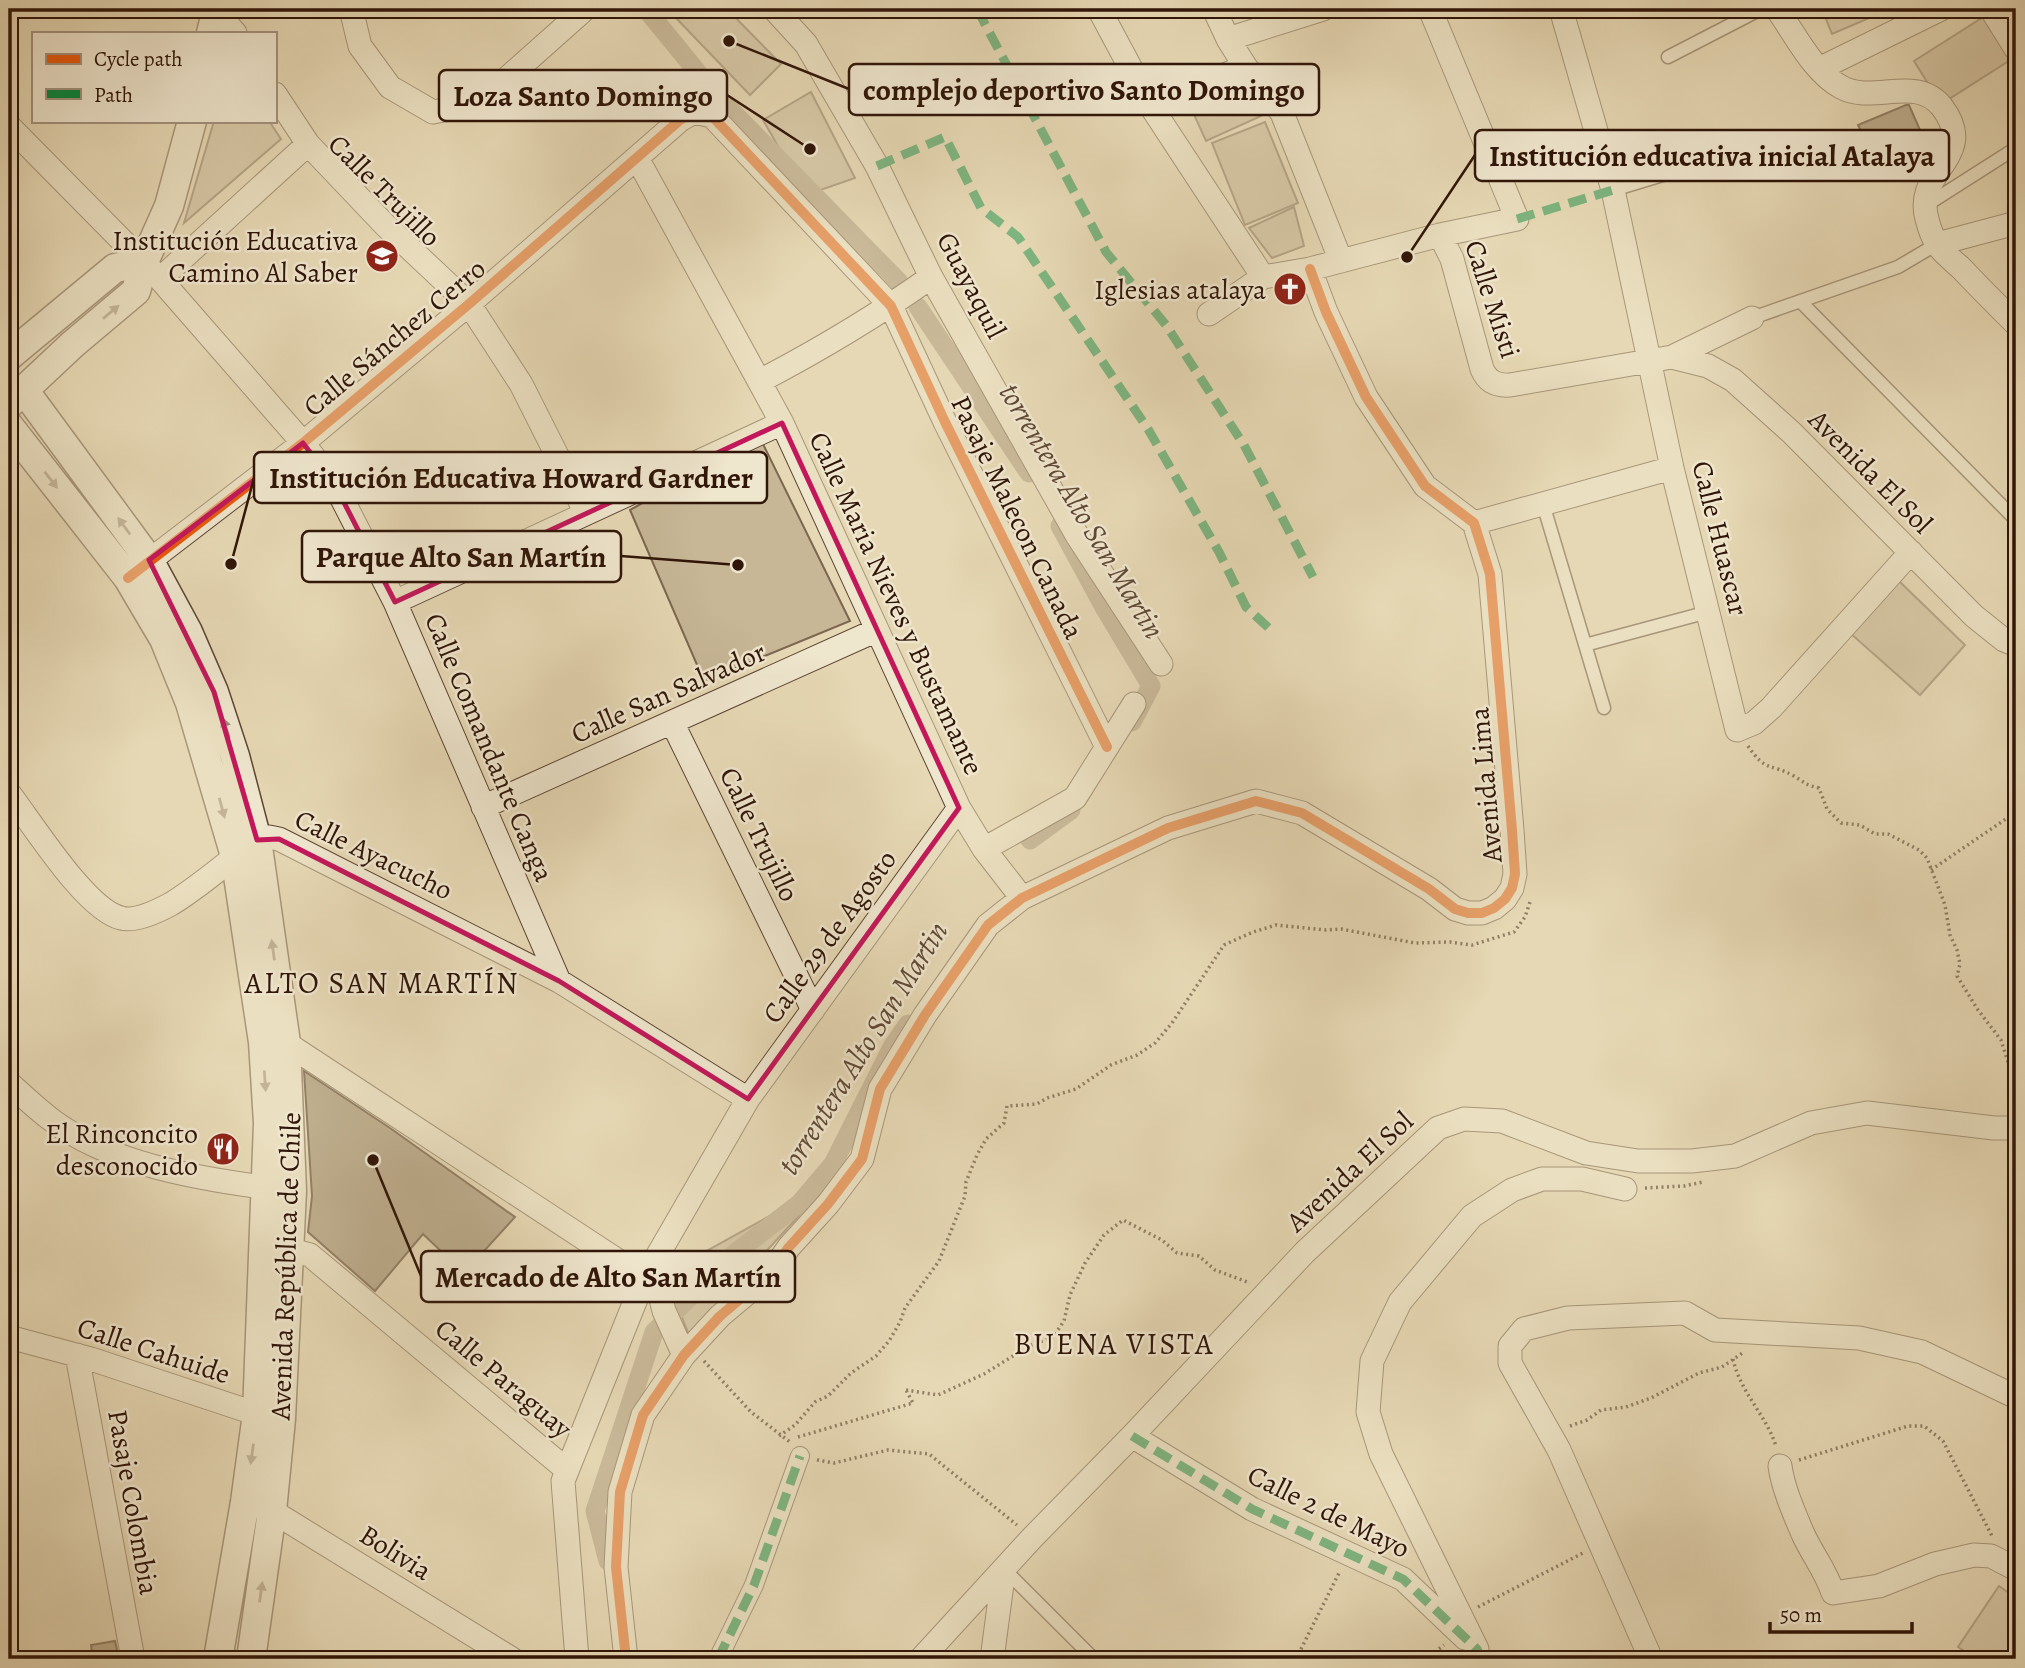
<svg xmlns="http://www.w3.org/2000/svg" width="2025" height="1668" viewBox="0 0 2025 1668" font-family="Alegreya,serif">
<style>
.green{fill:#c7b797;stroke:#7c6650;stroke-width:2}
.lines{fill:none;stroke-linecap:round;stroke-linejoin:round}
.canal{stroke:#a8967a;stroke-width:19}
.building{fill:#8f7a61;stroke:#301508;stroke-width:2}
.service-casing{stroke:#5e4633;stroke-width:15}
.pedestrian-casing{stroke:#5e4633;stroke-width:20}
.minor-casing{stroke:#5e4633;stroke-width:25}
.tertiary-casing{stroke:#5e4633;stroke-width:31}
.path{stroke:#301508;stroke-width:3.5;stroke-dasharray:2 3.5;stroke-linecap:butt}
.service{stroke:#efe6ce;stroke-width:12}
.pedestrian{stroke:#efe6ce;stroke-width:18}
.minor{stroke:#efe6ce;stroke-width:23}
.tertiary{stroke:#efe6ce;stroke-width:28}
.quiet{stroke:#00873e;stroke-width:9;stroke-dasharray:18 9;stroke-linecap:butt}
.cycleway-casing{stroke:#efe6ce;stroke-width:15}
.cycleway{stroke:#e8590c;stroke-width:10}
.oneway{fill:#998875}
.marked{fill:none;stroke:#c2185b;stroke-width:5;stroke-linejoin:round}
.labels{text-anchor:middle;stroke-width:5;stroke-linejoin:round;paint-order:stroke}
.street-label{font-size:28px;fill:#301508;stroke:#efe6ce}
.poi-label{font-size:28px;fill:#301508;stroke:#efe6ce;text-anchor:end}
.water-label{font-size:30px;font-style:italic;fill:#604936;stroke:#efe6ce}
.neighbourhood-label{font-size:30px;letter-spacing:2px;fill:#301508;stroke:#efe6ce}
.leader{fill:none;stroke:#301508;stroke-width:2.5}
.callout-dot{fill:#301508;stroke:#efe6ce;stroke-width:2.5}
.callout{fill:#efe6ce;stroke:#301508;stroke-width:2.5}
.callout-label{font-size:30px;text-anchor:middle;font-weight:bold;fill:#301508}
</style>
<rect width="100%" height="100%" fill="#e6d8b4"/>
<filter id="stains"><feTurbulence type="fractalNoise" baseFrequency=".00286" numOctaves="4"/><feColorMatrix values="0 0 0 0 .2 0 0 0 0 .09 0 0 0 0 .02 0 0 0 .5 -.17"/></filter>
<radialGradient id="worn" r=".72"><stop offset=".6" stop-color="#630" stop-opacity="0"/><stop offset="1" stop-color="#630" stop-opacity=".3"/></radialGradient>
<path class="green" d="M686,9H727L781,64L750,95L676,18Z
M1822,9H1890L1832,34Z
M1985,16L2012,59L1941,104L1914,61Z
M1247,86L1261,116L1206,141L1192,110Z
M811,92L855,178L806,195L763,120Z
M214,121H269L281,139L184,223Z
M1265,122L1298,203L1245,225L1212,143Z
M1294,207L1304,246L1272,258L1249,228Z
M760,438L850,621L704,681L630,510Z
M1898,580L1965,645L1920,695L1850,633Z
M829,1183L689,1335L665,1274Z
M1999,1586L2016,1598V1659H1977L1958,1647Z"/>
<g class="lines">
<path class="canal" d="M646,9L716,95L899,282
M918,307L1029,473
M1060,526L1105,609L1151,686L1132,722
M1030,840L1071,810
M608,1561L595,1511L654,1332L735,1253L800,1203L833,1164L892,1047L908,1024"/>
</g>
<path class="building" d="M1906,105H1909L1920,130L1871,152L1858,125Z
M304,1071L390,1128L515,1217L464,1273L423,1234L375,1291L308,1232L312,1196Z
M115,1641L119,1659H93L91,1645Z"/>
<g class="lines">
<defs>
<path id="service" d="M1668,57L1761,9
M1613,190L1772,142
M1925,206L2016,148
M1800,301L2016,520
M1752,318L1898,267L1937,244
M1543,504L1604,708
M1585,645L1708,612
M1004,1569L1094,1659"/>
<path id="pedestrian" d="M718,1659L754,1585L800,1456"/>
<path id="minor" d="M351,9L360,46L390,87L433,112L460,107L486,97L585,9
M774,9L806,44L877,166L931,277L1078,537L1161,664
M1099,9L1152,108L1263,277
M1214,9L1228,39L1245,66L1282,113L1341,261
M1561,9L1613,190L1672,468L1737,730L1754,723L1771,708L1911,552
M1777,9C1795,34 1813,72 1841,87C1873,105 1916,74 1942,107C1980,157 1913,170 1927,219C1929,227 1933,238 1937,244C1942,252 1952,260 1960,267C1978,286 1997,305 2016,324
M1991,9L2016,49
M215,18L225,22L235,33
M1228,39L1323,9
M1819,69L1941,9
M275,94L308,144L385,225L469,304L521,384L586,513
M1152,108L1245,66
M9,126L160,279L303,443L335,485L395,602L559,981
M637,158L782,423L959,808L984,849L1022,898
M1440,235L1452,259L1482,369C1487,381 1496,386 1510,385L1672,357L1752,318
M1937,244L2016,223
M160,279L308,144
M1209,314L1263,277L1310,269L1440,235L1517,219L1430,9
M1672,357L1708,366L1733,380L1791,432L1974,616L2004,640L2016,645
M760,381C821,349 875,317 931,277
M1474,523L1672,468
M136,571L303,443L469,304L680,120L694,112L712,116L891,306L945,422L1107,747
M395,602L782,423
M672,722L813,1010
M9,793C32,823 86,910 121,918C135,922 158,911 171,904C201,886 228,861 257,840L269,837L279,839L559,981L748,1099
M483,807L877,630
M984,849L1075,798L1134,704
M275,1043H286L658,1287L664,1311L684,1355
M9,1083C22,1095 35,1107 49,1118C112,1167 206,1179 282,1190
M274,1249L290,1250L310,1255L567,1470
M9,1337L91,1359L257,1414L274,1417
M77,1355L133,1659
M1132,1436L1252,1509L1403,1579L1465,1638
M1780,1466C1783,1488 1794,1513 1803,1534C1812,1554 1826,1571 1833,1593L1879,1586L1935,1564L1974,1555L1991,1556L2016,1569
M258,1506L272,1511L512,1659
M1477,1649L1381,1454L1368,1412L1372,1361L1400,1302L1472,1216L1512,1190L1542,1179H1582L1625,1189
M577,1659L563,1481L644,1279L748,1099L959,808
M626,1659L616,1567L620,1492L643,1415L684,1355L720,1316L770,1274L789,1247L828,1204L862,1159L880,1089L925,1015L988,925L1022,898L1168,828L1256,801L1302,813L1429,889L1455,909L1468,913H1482L1494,908L1505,899L1512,888L1515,874L1512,830L1490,574L1474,523L1425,486L1366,397L1326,312L1310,269
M921,1659L1032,1538L1132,1436L1305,1252L1438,1128L1464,1119L1502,1121L1586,1153L1638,1161H1692L1735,1156L1811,1123L1867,1113L1994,1128H2016
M992,1659L1004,1569
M1651,1659L1559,1450L1510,1363V1346L1524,1329L1568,1318L1685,1313L1715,1330L1859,1338L1922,1352L2016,1397"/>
<path id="tertiary" d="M211,33L217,9
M9,356L115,268L144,262
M24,390L149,560L188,632L214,692L235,756L257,840L286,1043L292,1191L281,1419L272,1511L251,1659
M9,404L73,344L136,291L144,262L169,206L192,121
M9,426L128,578L164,639L190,703L235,856L263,1042L268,1123L257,1414L245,1502L218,1659"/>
</defs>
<use href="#service" class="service-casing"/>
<use href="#pedestrian" class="pedestrian-casing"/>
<use href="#minor" class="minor-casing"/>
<use href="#tertiary" class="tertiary-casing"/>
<path class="path" d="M1748,746C1766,773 1771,763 1794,776C1805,783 1806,785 1819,788L1827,809L1841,823L1860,825L1875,834H1888L1919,850L1927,858L1945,905L1950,935L1957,950L1960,964L1957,976L1978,1010L2001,1040L2016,1087
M1931,870L2016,812
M1645,1188L1684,1186L1703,1182
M1733,1359C1740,1392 1766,1415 1776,1446
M704,1361L751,1412L790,1442
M906,1390L938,1395L984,1374L1029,1346L1053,1337L1064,1321L1070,1295L1085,1263L1104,1235L1123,1220L1162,1240L1177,1253L1199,1256L1215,1270L1250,1283
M1570,1426L1587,1420L1601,1410L1626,1407L1651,1398L1699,1373L1722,1367L1744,1352
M779,1436L795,1425L815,1402L828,1396L851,1373L876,1356L889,1341L900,1322L905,1308L939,1261L965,1196L966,1182L977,1155L986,1139L1004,1123L1007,1106L1037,1104L1047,1098L1076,1089L1111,1065L1137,1055L1155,1043L1172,1023L1224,945L1253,932L1276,925L1326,930L1341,929L1415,943L1450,942L1472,945L1514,932L1525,917L1531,899
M798,1437L913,1403L906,1390
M817,1460L834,1463L888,1450L929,1454L1017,1525
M1799,1460L1908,1426H1924L1943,1441L1992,1536
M1478,1607L1583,1553
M1296,1659L1340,1571
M1426,1659L1444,1645"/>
<use href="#service" class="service"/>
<use href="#pedestrian" class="pedestrian"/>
<use href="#minor" class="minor"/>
<use href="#tertiary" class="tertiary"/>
<path class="quiet" d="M977,9L1106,252L1166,325L1244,445L1313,577
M877,166L945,137L981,208L1018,237L1148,429L1219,552L1246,607L1272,631
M1517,219L1613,190
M1132,1436L1252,1509L1403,1579L1477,1649L1481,1659
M718,1659L754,1585L800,1456"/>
<defs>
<path id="cycleway" d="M128,578L303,443L469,304L680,120L694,112L712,116L891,306L945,422L1107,747
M626,1659L616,1567L620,1492L643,1415L684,1355L720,1316L770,1274L789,1247L828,1204L862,1159L880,1089L925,1015L988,925L1022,898L1168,828L1256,801L1302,813L1429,889L1455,909L1468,913H1482L1494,908L1505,899L1512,888L1515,874L1512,830L1490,574L1474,523L1425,486L1366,397L1326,312L1310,269"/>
</defs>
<use href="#cycleway" class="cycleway-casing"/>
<use href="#cycleway" class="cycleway"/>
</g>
<defs><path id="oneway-solid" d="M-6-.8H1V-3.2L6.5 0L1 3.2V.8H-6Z" transform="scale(1.75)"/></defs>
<g class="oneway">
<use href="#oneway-solid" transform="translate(111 312) rotate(-40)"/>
<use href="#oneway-solid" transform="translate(51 480) rotate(52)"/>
<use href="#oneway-solid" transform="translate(124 526) rotate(-126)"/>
<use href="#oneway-solid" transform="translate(226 728) rotate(-108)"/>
<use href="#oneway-solid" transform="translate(222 808) rotate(75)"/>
<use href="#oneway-solid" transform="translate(273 950) rotate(-98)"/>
<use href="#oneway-solid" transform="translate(265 1081) rotate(86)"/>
<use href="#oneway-solid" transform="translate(252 1454) rotate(98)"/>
<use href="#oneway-solid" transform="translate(261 1592) rotate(-82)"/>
</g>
<path d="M0 0H2025V1668H0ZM782,423L959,808L748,1099L559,981L279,839L257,840L214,692L149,560L303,443L335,485L395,602Z" fill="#e6d8b4" fill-opacity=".55" fill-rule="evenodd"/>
<path class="marked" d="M782,423L959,808L748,1099L559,981L279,839L257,840L214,692L149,560L303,443L335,485L395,602Z"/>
<defs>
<symbol id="school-disc" viewBox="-11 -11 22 22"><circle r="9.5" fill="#8f2418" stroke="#efe6ce"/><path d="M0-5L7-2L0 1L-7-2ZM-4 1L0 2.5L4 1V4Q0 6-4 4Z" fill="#fff"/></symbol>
<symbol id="church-disc" viewBox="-11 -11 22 22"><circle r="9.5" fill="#8f2418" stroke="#efe6ce"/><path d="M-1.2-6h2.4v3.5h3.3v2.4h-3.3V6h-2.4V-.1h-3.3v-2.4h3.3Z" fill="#fff"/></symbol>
<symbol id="restaurant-disc" viewBox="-11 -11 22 22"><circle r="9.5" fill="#8f2418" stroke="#efe6ce"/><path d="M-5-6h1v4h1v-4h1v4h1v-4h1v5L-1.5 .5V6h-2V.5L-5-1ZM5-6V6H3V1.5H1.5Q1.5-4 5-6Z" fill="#fff"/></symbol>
</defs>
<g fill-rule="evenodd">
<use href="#school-disc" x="363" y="237" width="38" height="38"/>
<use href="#church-disc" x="1271" y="270" width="38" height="38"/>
<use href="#restaurant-disc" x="204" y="1130" width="38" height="38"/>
</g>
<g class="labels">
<g class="street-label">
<text transform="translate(385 190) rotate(45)" y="10">Calle Trujillo</text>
<text transform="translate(972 285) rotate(62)" y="10">Guayaquil</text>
<text transform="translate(1493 299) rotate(72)" y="10">Calle Misti</text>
<text transform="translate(394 337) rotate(-40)" y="10">Calle Sánchez Cerro</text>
<text transform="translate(1871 471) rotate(45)" y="10">Avenida El Sol</text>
<text transform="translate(1018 517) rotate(64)" y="10">Pasaje Malecon Canada</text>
<text transform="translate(1721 538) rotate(76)" y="10">Calle Huascar</text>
<text transform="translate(897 603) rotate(65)" y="10">Calle Maria Nieves y Bustamante</text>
<text transform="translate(668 692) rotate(-24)" y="10">Calle San Salvador</text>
<text transform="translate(490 747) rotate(67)" y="10">Calle Comandante Canga</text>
<text transform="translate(1485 785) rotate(-95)" y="10">Avenida Lima</text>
<text transform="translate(760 834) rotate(64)" y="10">Calle Trujillo</text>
<text transform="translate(374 854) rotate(26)" y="10">Calle Ayacucho</text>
<text transform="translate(829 936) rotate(-54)" y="10">Calle 29 de Agosto</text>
<text transform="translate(1349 1171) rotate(-43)" y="10">Avenida El Sol</text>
<text transform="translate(285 1266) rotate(-88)" y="10">Avenida República de Chile</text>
<text transform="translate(154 1350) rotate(18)" y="10">Calle Cahuide</text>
<text transform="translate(504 1378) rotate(40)" y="10">Calle Paraguay</text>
<text transform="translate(134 1502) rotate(80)" y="10">Pasaje Colombia</text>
<text transform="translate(1329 1511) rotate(26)" y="10">Calle 2 de Mayo</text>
<text transform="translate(396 1552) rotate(32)" y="10">Bolivia</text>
</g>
<g class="poi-label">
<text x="358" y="250">Institución Educativa<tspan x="358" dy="32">Camino Al Saber</tspan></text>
<text x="1266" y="299">Iglesias atalaya</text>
<text x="198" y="1143">El Rinconcito<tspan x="198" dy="32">desconocido</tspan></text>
</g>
<g class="water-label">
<text transform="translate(1082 511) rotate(59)" y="10">torrentera Alto San Martin</text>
<text transform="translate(863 1048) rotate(-58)" y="10">torrentera Alto San Martin</text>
</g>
<g class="neighbourhood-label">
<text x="382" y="993">ALTO SAN MARTÍN</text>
<text x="1114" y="1354">BUENA VISTA</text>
</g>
</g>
<path class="leader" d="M729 41L849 89M810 149L727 95M1407 257L1475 155M231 564L254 478M738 565L621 556M373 1160L421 1276"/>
<g class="callout-dot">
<circle cx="729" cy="41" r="7"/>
<circle cx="810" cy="149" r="7"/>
<circle cx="1407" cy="257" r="7"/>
<circle cx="231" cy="564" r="7"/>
<circle cx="738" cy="565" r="7"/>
<circle cx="373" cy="1160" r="7"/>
</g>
<g class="callout">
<rect x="849" y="64" width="470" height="51" rx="7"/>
<rect x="439" y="70" width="288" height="51" rx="7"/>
<rect x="1475" y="130" width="474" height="51" rx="7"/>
<rect x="254" y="452" width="513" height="51" rx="7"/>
<rect x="302" y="531" width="319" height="51" rx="7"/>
<rect x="421" y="1251" width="374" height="51" rx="7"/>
</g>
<g class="callout-label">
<text x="1084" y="100">complejo deportivo Santo Domingo</text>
<text x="583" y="106">Loza Santo Domingo</text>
<text x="1712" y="166">Institución educativa inicial Atalaya</text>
<text x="511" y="488">Institución Educativa Howard Gardner</text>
<text x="461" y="567">Parque Alto San Martín</text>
<text x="608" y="1287">Mercado de Alto San Martín</text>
</g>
<rect width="2025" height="1668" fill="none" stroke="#e6d8b4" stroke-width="35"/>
<rect x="10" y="10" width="2004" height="1647" fill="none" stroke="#301508" stroke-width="3.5"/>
<rect x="18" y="18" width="1990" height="1633" fill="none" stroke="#301508" stroke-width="2"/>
<rect x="32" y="32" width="245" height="91" fill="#efe6ce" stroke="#a3927f" stroke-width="2"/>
<rect x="46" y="54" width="35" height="10" fill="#e8590c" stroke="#a3927f" stroke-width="2"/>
<text x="94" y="66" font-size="21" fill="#301508">Cycle path</text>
<rect x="46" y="89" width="35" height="10" fill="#00873e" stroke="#a3927f" stroke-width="2"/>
<text x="94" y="102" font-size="21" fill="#301508">Path</text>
<path d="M1770 1622v10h142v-10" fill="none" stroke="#301508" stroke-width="3.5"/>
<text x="1780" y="1622" font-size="21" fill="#301508" stroke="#efe6ce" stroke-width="5" paint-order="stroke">50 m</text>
<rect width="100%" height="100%" filter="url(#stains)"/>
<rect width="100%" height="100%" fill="url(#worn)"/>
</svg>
